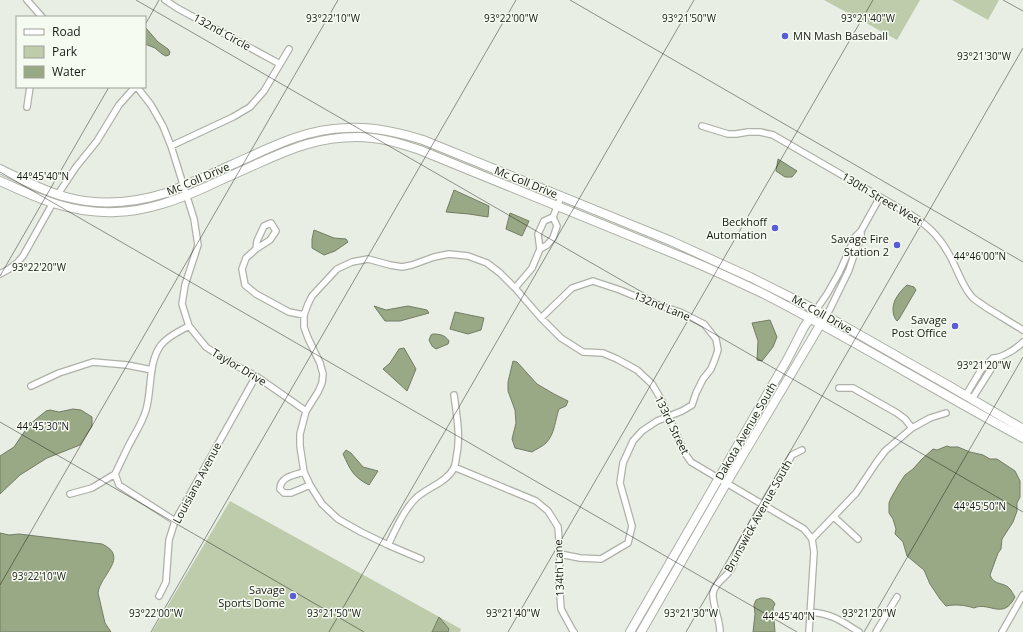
<svg xmlns="http://www.w3.org/2000/svg" width="1023" height="632" viewBox="0 0 1023 632" font-family="'Open Sans',sans-serif">
<style>
.green{fill:#beccac}
.water{fill:#99a885;stroke:#727d64}
.lines{fill:none;stroke-linecap:round;stroke-linejoin:round}
.minor-casing{stroke:#adb1a8;stroke-width:8}
.secondary-casing{stroke:#adb1a8;stroke-width:10}
.minor{stroke:#fff;stroke-width:5.5}
.secondary{stroke:#fff;stroke-width:8}
.ticks{fill:none;stroke:#181a16;stroke-width:1;stroke-opacity:0.45}
.poi-dot{fill:#595dd5;stroke:#f6fbf1;stroke-width:1.5}
.labels{text-anchor:middle;stroke-width:3;stroke-linejoin:round;paint-order:stroke}
.street-label{font-size:11px;fill:#181a16;stroke:#f6fbf1}
.poi-label{font-size:11px;fill:#181a16;stroke:#f6fbf1;text-anchor:end}
.ticks-label{font-size:10px;text-anchor:middle;fill:#181a16;stroke:#f6fbf1;stroke-width:3;stroke-linejoin:round;paint-order:stroke}
</style>
<rect width="100%" height="100%" fill="#e9eee4"/>
<path class="green" d="M824,0H920L897,40Z
M952,0H999L988,20Z
M230,501L461,629L460,632H152Z"/>
<path class="water" d="M145,27L158,42L168,49L170,52L169,55L166,56L162,54L155,48L145,44Z
M778,159L797,171L792,177H785L776,171Z
M454,190L489,206L488,217L469,214L446,212Z
M510,213L529,221L522,236L506,229Z
M314,230L334,238L346,239L348,242L335,251L324,255L312,248V239Z
M907,285L914,287L916,290L899,319L897,321C893,317 892,309 894,303C895,298 903,288 907,285Z
M374,306L386,310L408,306L427,310L429,313L400,321H385Z
M455,312L484,318L481,330L468,334L450,329Z
M770,320L777,337L773,347L762,361L757,360L758,341L752,323Z
M433,334C440,334 445,335 449,341L448,344L436,349L432,346L429,340L431,335Z
M404,348L416,369L407,391L383,369L390,363L399,349Z
M513,361L517,362L537,384L554,394L568,401L566,406L559,409C555,420 555,434 546,443C542,447 536,449 532,452L515,448L512,439L516,423L515,410L508,391V382Z
M73,409L81,410L92,417V426L80,445L47,458L20,475L0,494V456L14,447L29,425L46,411L50,410L59,412Z
M947,446L950,447H958L970,452L983,455L990,459H997L1015,471L1020,481V497L1017,503V511L1013,522L1002,539L1001,549L998,553L990,575C994,586 1004,582 1009,588C1012,591 1013,594 1015,597C1003,621 989,601 974,608C965,605 955,604 946,606L940,599L930,584L924,570L907,556L903,542L895,534L896,529L893,519L889,513V503L891,498L899,484L905,475L913,469L921,460L933,449L937,450Z
M346,450L351,453L363,467L378,471L369,485C353,477 350,469 343,454Z
M0,533L9,535L19,534L102,544C130,557 100,575 98,593L105,623L111,632H0Z
M761,598C767,598 772,598 775,604L773,608L775,632H753L755,614L754,605L756,600Z
M439,617L449,629L448,632H432Z"/>
<g class="lines">
<defs>
<path id="minor" d="M27,0L42,17
M165,0L177,8L280,64
M137,87L151,105L163,126L171,146L194,219L198,245L185,285L182,304L189,326L206,347L227,361L256,376L306,411
M27,107L30,87
M702,126L728,134H736L748,132H760L773,135L911,215C931,227 943,241 953,262C959,274 963,287 972,297C976,301 982,304 987,308C999,315 1011,323 1023,330
M171,146L233,117L250,107L264,91L289,49
M58,194L76,167L97,141L119,105L135,87
M553,217L561,197
M256,249L257,241L264,226L271,223L276,231L270,240L256,249L246,258L242,269L245,285L256,294L289,312L304,315
M0,274L9,269L17,263L23,256L50,208L52,203
M515,288L532,268L540,249L547,245L553,238L557,226L553,217L544,221L538,234L540,249
M816,310L827,294L839,273L855,237L861,231L880,197
M826,316L830,309L849,270L857,246L861,240V231
M541,318L572,288L593,281L620,290L649,302L680,312L704,324L716,339L718,350L715,359L711,369L703,379L696,393L692,405L682,411L657,421L642,431L633,441L623,463L620,483L632,526L628,543L601,559L580,558L560,554
M31,386L59,373L93,362L127,365L152,370
M839,388H853L897,413L905,419L912,428
M966,395L981,370L993,358C1002,358 1016,349 1023,342
M972,399L991,369L997,362L998,358
M454,467L536,501L548,511L558,527L560,554L559,578L561,609L573,631L574,632
M304,472C294,475 280,477 280,489L284,493H291L310,485
M70,494L92,488L115,474
M834,517L858,539
M175,521L119,485L115,474C119,466 123,457 127,449C133,436 142,424 146,410C152,390 148,362 161,345C168,336 180,331 189,326
M388,545C396,529 403,511 416,498C428,487 446,483 454,468C455,465 456,462 456,459C461,438 457,417 454,395
M421,559L388,545L361,532L338,519L322,504L310,485L304,472L300,446V434L306,411L318,392L322,383L323,374L320,363L308,338L304,327V315L308,304L312,296L337,269L352,262L368,259L390,265L402,267L412,265L434,257L449,254L468,256L487,263L500,273L515,288L541,318L561,338L583,352L603,353L617,359L637,370L652,384L662,401L684,452L691,462L799,526L804,529L812,539
M159,596L166,582L169,540L175,521L256,376
M810,612C833,614 841,621 859,632
M720,632C720,618 712,605 713,593C715,582 726,578 731,569C735,563 735,555 738,549C755,517 774,486 792,455L802,450
M809,632L814,552L812,539L856,493L876,463L885,451L912,428L930,418L946,413
M876,632L897,597
M1002,632L1023,595"/>
<path id="secondary" d="M0,169C21,179 43,191 66,197C99,206 134,203 166,193C194,182 220,170 247,158C279,143 310,129 346,128C373,126 398,132 423,140L671,241L750,277L816,310L946,384L1023,429
M0,181C39,199 72,214 116,212C148,211 177,200 206,187C223,179 241,171 259,163C292,148 319,137 357,137C379,137 399,143 420,150L687,259C713,270 739,282 764,294C852,339 936,391 1023,438
M630,632L787,360L804,327L812,316
M641,632L727,482L823,320"/>
</defs>
<use href="#minor" class="minor-casing"/>
<use href="#secondary" class="secondary-casing"/>
<use href="#minor" class="minor"/>
<use href="#secondary" class="secondary"/>
</g>
<path class="ticks" d="M136,0L1023,512M570,0L1023,262M1003,0L1023,11M145,25L159,0M0,172L797,632M0,276L109,87M0,422L364,632M0,585L338,0M151,632L516,0M329,632L694,0M508,632L873,0M686,632L1023,48M864,632L1023,357"/>
<g class="poi-dot">
<circle cx="785" cy="36" r="4"/>
<circle cx="775" cy="228" r="4"/>
<circle cx="897" cy="245" r="4"/>
<circle cx="955" cy="326" r="4"/>
<circle cx="293" cy="596" r="4"/>
</g>
<g class="labels">
<g class="street-label">
<text transform="translate(222 32) rotate(29)" y="4">132nd Circle</text>
<text transform="translate(198 179) rotate(-23)" y="4">Mc Coll Drive</text>
<text transform="translate(526 182) rotate(22)" y="4">Mc Coll Drive</text>
<text transform="translate(882 199) rotate(31)" y="4">130th Street West</text>
<text transform="translate(662 306) rotate(22)" y="4">132nd Lane</text>
<text transform="translate(822 314) rotate(29)" y="4">Mc Coll Drive</text>
<text transform="translate(239 367) rotate(31)" y="4">Taylor Drive</text>
<text transform="translate(672 425) rotate(64)" y="4">133rd Street</text>
<text transform="translate(746 431) rotate(-60)" y="4">Dakota Avenue South</text>
<text transform="translate(197 483) rotate(-62)" y="4">Louisiana Avenue</text>
<text transform="translate(758 516) rotate(-61)" y="4">Brunswick Avenue South</text>
<text transform="translate(559 568) rotate(-92)" y="4">134th Lane</text>
</g>
<g class="poi-label">
<text x="793" y="40" text-anchor="start">MN Mash Baseball</text>
<text x="767" y="226">Beckhoff<tspan x="767" dy="13">Automation</tspan></text>
<text x="889" y="243">Savage Fire<tspan x="889" dy="13">Station 2</tspan></text>
<text x="947" y="324">Savage<tspan x="947" dy="13">Post Office</tspan></text>
<text x="285" y="594">Savage<tspan x="285" dy="13">Sports Dome</tspan></text>
</g>
</g>
<g class="ticks-label">
<text x="333" y="22">93°22'10"W</text>
<text x="511" y="22">93°22'00"W</text>
<text x="689" y="22">93°21'50"W</text>
<text x="868" y="22">93°21'40"W</text>
<text x="984" y="60">93°21'30"W</text>
<text x="43" y="180">44°45'40"N</text>
<text x="980" y="260">44°46'00"N</text>
<text x="39" y="271">93°22'20"W</text>
<text x="984" y="369">93°21'20"W</text>
<text x="43" y="430">44°45'30"N</text>
<text x="980" y="510">44°45'50"N</text>
<text x="39" y="580">93°22'10"W</text>
<text x="156" y="617">93°22'00"W</text>
<text x="334" y="617">93°21'50"W</text>
<text x="513" y="617">93°21'40"W</text>
<text x="691" y="617">93°21'30"W</text>
<text x="869" y="617">93°21'20"W</text>
<text x="789" y="620">44°45'40"N</text>
</g>
<rect x="16" y="16" width="130" height="72" fill="#f6fbf1" stroke="#9da199"/>
<rect x="24" y="29" width="20" height="6" fill="#ffffff" stroke="#9da199"/>
<text x="52" y="36" font-size="12" fill="#181a16">Road</text>
<rect x="24" y="46" width="20" height="12" fill="#beccac" stroke="#9da199"/>
<text x="52" y="56" font-size="12" fill="#181a16">Park</text>
<rect x="24" y="66" width="20" height="12" fill="#99a885" stroke="#9da199"/>
<text x="52" y="76" font-size="12" fill="#181a16">Water</text>
</svg>
